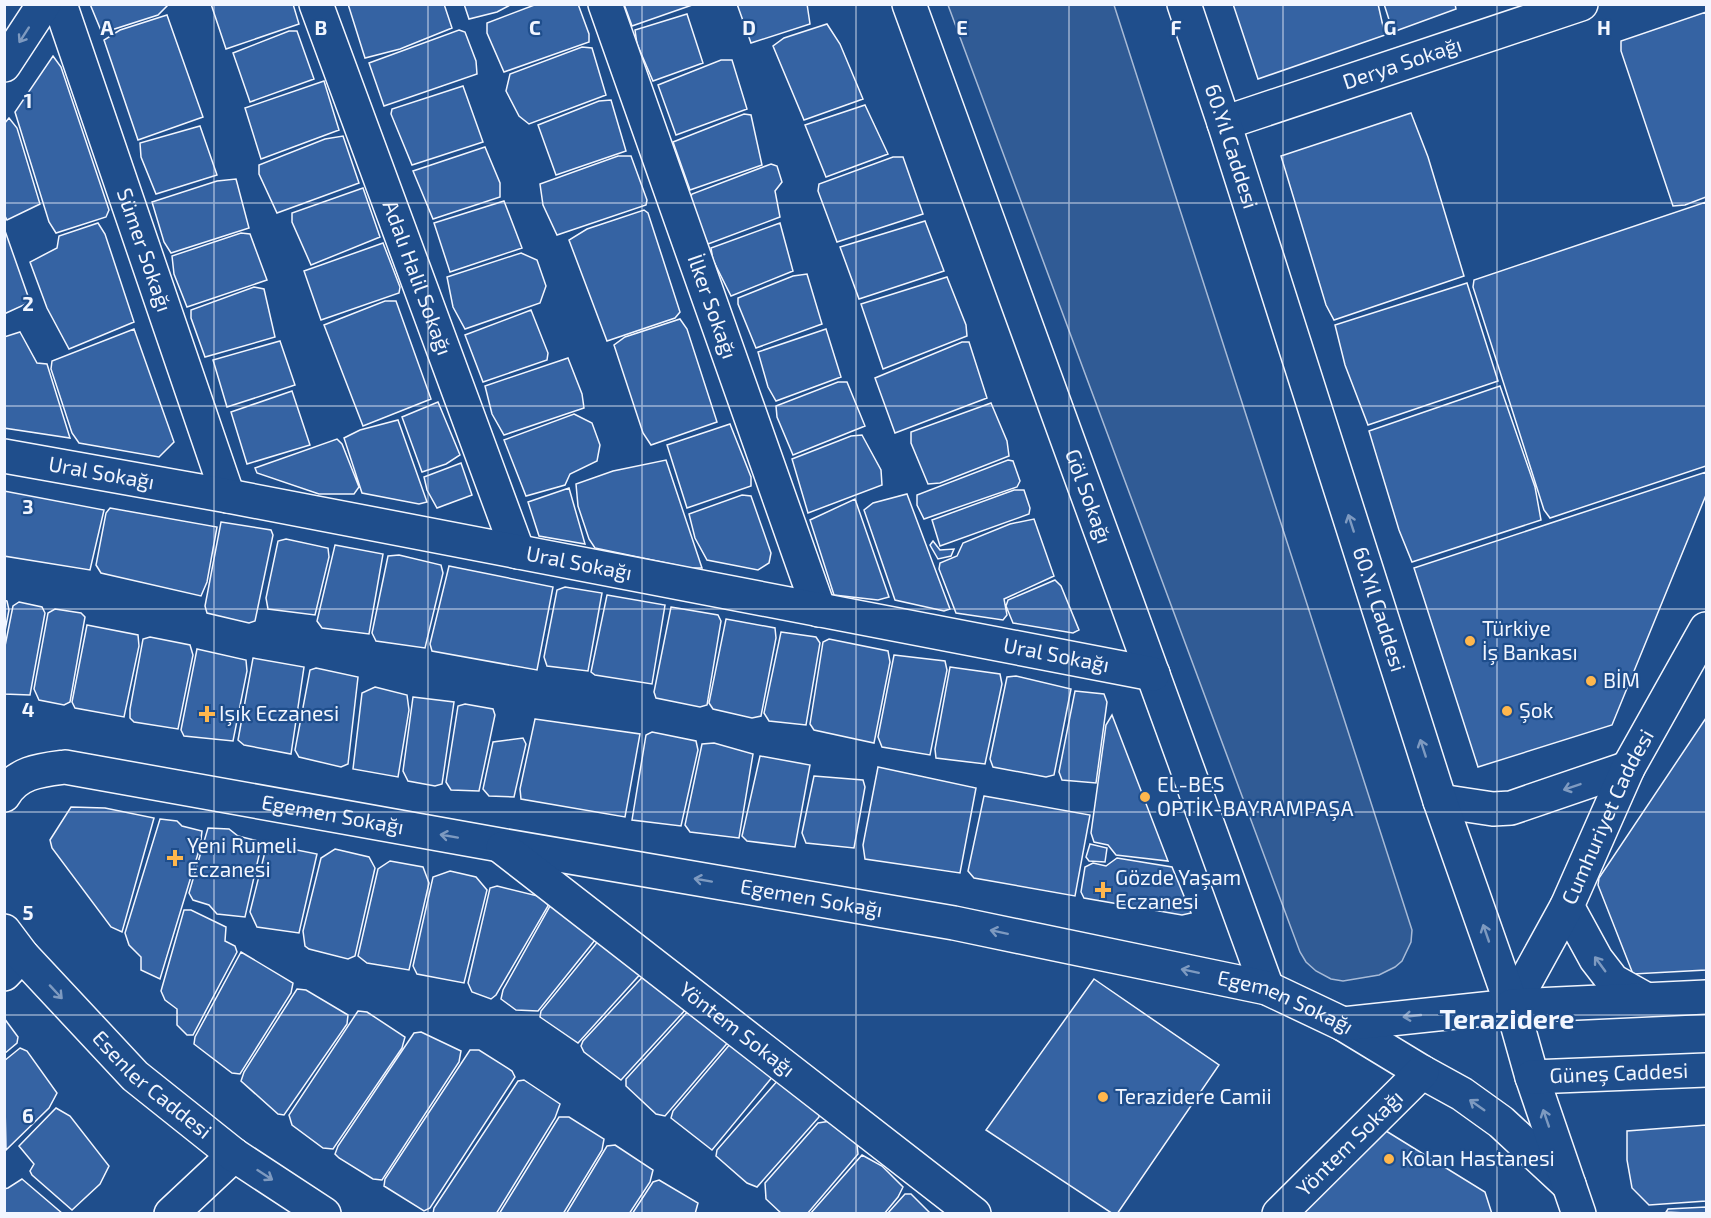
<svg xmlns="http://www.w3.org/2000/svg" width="1711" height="1218" viewBox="0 0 1711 1218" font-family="'Exo 2',sans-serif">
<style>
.built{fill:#305b95;stroke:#a8bbd7;stroke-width:1.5}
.building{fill:#3563a3;stroke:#f2f6ff;stroke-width:1.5}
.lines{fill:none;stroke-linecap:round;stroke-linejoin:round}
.minor-casing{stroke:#f2f6ff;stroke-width:36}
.major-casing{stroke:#f2f6ff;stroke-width:36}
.minor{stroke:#1f4e8c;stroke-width:33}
.major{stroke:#1f4e8c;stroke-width:33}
.oneway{stroke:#7e9ac0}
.grid{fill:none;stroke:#f2f6ff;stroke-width:1.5;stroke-opacity:0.55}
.poi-dot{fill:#ffb74d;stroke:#1f4e8c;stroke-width:2}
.labels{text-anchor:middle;stroke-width:4.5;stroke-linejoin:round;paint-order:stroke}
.street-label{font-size:21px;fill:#f2f6ff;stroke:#1f4e8c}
.poi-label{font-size:21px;fill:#f2f6ff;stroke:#1f4e8c;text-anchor:start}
.district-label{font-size:27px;font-weight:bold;fill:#f2f6ff;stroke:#1f4e8c}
.grid-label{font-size:20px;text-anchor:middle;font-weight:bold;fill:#f2f6ff;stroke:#1f4e8c;stroke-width:4.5;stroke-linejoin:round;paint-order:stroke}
</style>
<rect width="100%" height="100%" fill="#1f4e8c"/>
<path class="built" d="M948,5H1114L1412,930L1411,942L1402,961L1395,967L1379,975L1343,981L1331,979L1316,971L1306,962L1300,952Z"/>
<path class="building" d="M90,4H169L158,15L102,33Z
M211,4H293L299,24L226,49Z
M348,4H444L452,28L400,49L365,58Z
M464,4H512L497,12L469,19Z
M537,4H578L589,34V42L504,72L487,33V23Z
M624,4H695L632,26Z
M737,4H807L810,24L751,43Z
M1233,4H1378L1385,35L1258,79Z
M1384,4H1455L1456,9L1393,32Z
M1706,12V197L1685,205L1673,206L1621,51V41Z
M687,14L703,63L653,81L637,44L635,30Z
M167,15L203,117L138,140L104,40L120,30Z
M827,24L840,44L863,99L804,120L773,46L784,38Z
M459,30L465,32L476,61L477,74L384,106L369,63Z
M289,31H297L314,79L250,102L233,53Z
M582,47L592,48L606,95L529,124L519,116L506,91L510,74Z
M53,56L61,67L109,210L106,217L56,233L49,222L15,112Z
M721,60H732L747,109L676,135L658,85Z
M324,81L339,130L261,159L245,108Z
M463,86L483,142L412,165L391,114L392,109Z
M611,100L626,151L556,175L538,125L599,101Z
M865,105L888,154L826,177L805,125Z
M1411,113L1428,157L1464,276L1334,320L1326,305L1281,156Z
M744,114L751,115L762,165L690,190L673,142Z
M9,118L17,128L40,204L7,220L4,214V124Z
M200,126L217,175L156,194L141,157L140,143Z
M343,136L359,183L277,213L259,174V165L325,139Z
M485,147L500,183V197L433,219L413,171Z
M618,156H631L647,200L646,205L557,235L543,205L540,184Z
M893,157H903L923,214L837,242L818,191L819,184Z
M771,164L777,166L782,182L775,191L780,217L708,244L689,201L692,194Z
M236,179L249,228L171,253L164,242L152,202L217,181Z
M363,188L380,237L311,265L292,222V213Z
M504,201L522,248L450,272L434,223Z
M1706,202V466L1550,518L1544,510L1473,287L1474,280Z
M644,210L648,213L680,312L675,318L607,341L569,240L587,229Z
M925,221L944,271L859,299L840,247Z
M98,223L105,234L134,322L69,349L47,308L30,262L57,248L59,236Z
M780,223L793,271L731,296L713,260L711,248Z
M4,228L29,299L26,304L4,314Z
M241,233L250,234L267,280L187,307L174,274L172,256Z
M383,243L400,287L399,293L321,320L304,271Z
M521,253L537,260L546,286L540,303L465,329L453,307L447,277Z
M807,274L822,324L756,348L738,304V298L793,276Z
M947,277L966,325L967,336L883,369L861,304Z
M1467,283L1498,381L1368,425L1345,365L1335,325Z
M254,287L264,289L275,337L205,357L191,318V310Z
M385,301H396L431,399L363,426L324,325Z
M531,310L548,353L547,360L483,382L465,335Z
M680,319L687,329L717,422L651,445L643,433L614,345L625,337Z
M134,329L174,442L159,457L79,443L72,433L51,369L52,361Z
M826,329L841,377L776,401L768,387L758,352Z
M20,332L37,363L47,364L70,438L4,428V337Z
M280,341L295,385L227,407L213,360Z
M962,342H969L987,398L895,433L875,378Z
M568,358L582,394L584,408L504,435L492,414L485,386Z
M838,382H847L865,426L793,455L777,417L776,406Z
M1500,386L1535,487L1541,520L1412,562L1399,530L1369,431Z
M292,391L310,445L247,464L231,412Z
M438,402L460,455L446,464L422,472L402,417Z
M991,403L1007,441L1009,456L940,483L928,484L911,443V432Z
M574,414L592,423L600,445L597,461L570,474L565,485L526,496L504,440Z
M398,420L427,502L419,504L362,493L344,438L360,430Z
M730,424L751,477V486L687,508L667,445Z
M862,435L881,470L882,485L808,513L792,459L851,436Z
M337,439L342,444L359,487L354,494H319L257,473L255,468Z
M666,460L702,568H690L595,548L589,539L578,506L576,484L613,471Z
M1008,460L1013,461L1020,481L1017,487L924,519L917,505V495Z
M461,463L472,495L437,508L427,490L424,477Z
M1706,472V495L1612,725L1478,767L1414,568Z
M569,488L585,544L539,536L528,502Z
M1014,490H1024L1030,508L1029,514L940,546L932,520Z
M4,491L104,510L90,570L4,556Z
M907,494L950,609L944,611L895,600L864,510L873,503Z
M742,495L751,496L771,553L769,563L758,570L707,560L695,538L689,514Z
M855,499L889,597L878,600L834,595L810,520Z
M110,508L217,527L207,582L201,596L101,573L96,565L106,513Z
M1034,519L1054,576L1004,599L1007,615L1003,620L956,613L939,569L940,563L957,556L963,543L1010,524Z
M221,522L271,530L273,535L255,621L249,623L207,613L205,606Z
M286,539L328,548L329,557L315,615L268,609L266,598L278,541Z
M933,541L940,550L954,549L951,556L938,559L930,545Z
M335,545L383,554L369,634L322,628L317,621Z
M399,555L441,565L443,573L425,648L376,641L372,633L388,556Z
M449,566L553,587L537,670L432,651L430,644Z
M1055,580L1061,586L1079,630L1073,633L1013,623L1006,606L1008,600Z
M565,587L602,593L588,671L547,666L544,657L557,590Z
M607,595L665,605L652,684L595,675L591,672Z
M4,600L7,601L9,610L4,636Z
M19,602L42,607L45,613L30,695L4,694V651L13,606Z
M671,607L718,615L721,621L707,705L700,707L656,698L654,692Z
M55,609L81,613L85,617L70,702L64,705L39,700L34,689L48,613Z
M726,619L775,628L776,638L761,716L752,718L713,709L709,703Z
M87,625L138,635L139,646L124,717L75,708L72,702Z
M781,632L816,637L820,643L806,725L769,721L764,713Z
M150,637L190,645L193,655L178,729L134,722L130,718V709L143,639Z
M829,639L888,651L890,662L874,743L814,730L810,724L823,642Z
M197,649L246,660L247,671L233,741L184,736L181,730Z
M894,655L945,661L947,670L930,755L882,747L878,737Z
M253,658L304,667L291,754L244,745L238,740Z
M950,667L1000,674L1002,684L985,764L936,758L935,749Z
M316,668L358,677L348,764L341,767L299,757L295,750L310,670Z
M1016,676L1071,689L1054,775L1046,777L993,767L990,759L1007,677Z
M375,687L407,695L409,710L398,777L353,769L362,693Z
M1075,691L1104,694L1107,702L1096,783L1062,780L1059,772Z
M413,697L454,702L442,784L435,786L408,781L403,771Z
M465,704L493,709L495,715L479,791L451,790L446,782L458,706Z
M1112,715L1168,861L1116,855L1108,845L1094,842L1091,833L1106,725Z
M1706,718V970L1633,974L1598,885L1599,878Z
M535,719L640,734L625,817L521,799L520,789Z
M652,732L696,741L698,750L681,826L632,820L646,735Z
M523,738L526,744L514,797L489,796L483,789L493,742Z
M714,743L753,754L739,838L690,832L685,825L702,744Z
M760,756L810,765L795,847L747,841L742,836Z
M878,767L976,788L960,873L865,859L863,845Z
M814,776L863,780L865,787L854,848L806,843L802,833Z
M984,796L1090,815L1075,896L974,878L968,871Z
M71,807L105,808L154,818L122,932L111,927L52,848L50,840Z
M160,819L177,821L182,826L202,831L200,847L160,979L141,970V957L129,945L125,933Z
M208,828L229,829L238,836L262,842L245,917L217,914L209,905L193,900L189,893Z
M267,844L317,854L299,933L257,927L250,912Z
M1090,844L1107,848L1105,862L1089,861L1086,857Z
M335,849L369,857L375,868L355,956L348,959L309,949L305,946L303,931L321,858Z
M1117,858L1172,867L1191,913L1182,915L1084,898L1081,892L1085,867L1093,863L1106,866Z
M390,861L423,867L429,883L409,970L367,963L358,956L378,869Z
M450,871L476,877L487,890L464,983L417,974L413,966L433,877Z
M497,886L546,898L548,906L496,995L491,999L472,992L468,983L490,888Z
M554,899L599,935L538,1011L516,1010L501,999L503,990Z
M184,910H191L226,927L225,941L235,946L237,952L193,1035H187L177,1025V1009L165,1000L161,991Z
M604,934L644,970L578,1043L540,1017L541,1011Z
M241,952L293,983L291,993L240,1074L232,1073L194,1044L195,1037Z
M649,970L687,1008L621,1080L584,1052L581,1046L583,1041Z
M1094,979L1219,1065L1117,1214H1113L986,1130Z
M297,989L306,990L348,1015L347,1024L284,1115L278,1114L241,1081L244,1072Z
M691,1008L730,1040L665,1116L656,1114L626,1086V1079Z
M358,1011L367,1012L405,1037L402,1048L333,1149L323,1148L292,1125L289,1115Z
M4,1018L18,1037L17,1043L4,1054Z
M421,1032L461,1051L459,1062L382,1180L373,1179L339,1158L335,1154L338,1146L414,1033Z
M731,1043L774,1075L712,1150L671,1118L673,1111Z
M20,1048L27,1051L57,1093L49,1108L6,1150L4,1061Z
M470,1050H479L512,1071L515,1077L430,1208L424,1211L384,1186L385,1179Z
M779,1079L819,1110V1117L757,1187L747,1183L716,1156L717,1150Z
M524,1080L560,1104L555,1118L496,1214H433L434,1208L518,1081Z
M56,1108L70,1116L109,1166L100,1184L72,1210L32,1175L30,1171L34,1164L19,1146Z
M559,1117H569L604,1139L602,1150L563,1214H499Z
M837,1120L856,1136L858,1154L807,1214H782L766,1199L765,1183L818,1123Z
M1706,1125V1201L1649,1205L1632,1188L1627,1160V1131Z
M1378,1126L1485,1192L1492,1214H1298Z
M615,1145L653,1170L650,1182L629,1214H566L607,1146Z
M862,1155L882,1166L903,1187L898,1197L884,1214H810Z
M22,1179L63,1214H4V1189L8,1188Z
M659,1180L698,1203L695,1214H632L653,1182Z
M905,1194H911L931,1214H887Z
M1706,1207V1214L1666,1212L1668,1209Z"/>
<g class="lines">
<defs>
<g id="minor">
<path id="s1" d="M60,4L228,496"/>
<path id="s2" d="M316,4L518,552"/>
<path id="s3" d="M605,4L819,610"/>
<path id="s4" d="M909,4L1267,988"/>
<path id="s5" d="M1224,123L1581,4"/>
<path id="s6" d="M4,456L228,496L1153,674"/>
<path id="s7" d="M4,795C17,772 41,770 65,767L500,845L954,923L1267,988L1343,1024L1422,1072L1462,1094L1501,1122L1569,1185"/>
<path d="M1440,801L1493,809L1511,808L1628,768"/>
<path id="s8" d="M503,848L974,1214"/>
<path d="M1567,906L1596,959L1613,981L1645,999"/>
<path d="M4,974L22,955"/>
<path id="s9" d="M1343,1024L1512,1006L1567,906L1628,768L1706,629"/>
<path d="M171,1214L234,1155"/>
<path id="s10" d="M1279,1214L1422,1072"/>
</g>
<g id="major">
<path id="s11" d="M1184,4L1224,123L1440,801L1512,1006L1532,1077L1579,1214"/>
<path d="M4,65L44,4"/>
<path id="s12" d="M4,931L22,955L135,1076L234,1155L324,1214"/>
<path d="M1512,1006L1706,997"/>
<path id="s13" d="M1532,1077L1706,1070"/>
</g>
</defs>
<use href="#minor" class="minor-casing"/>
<use href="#major" class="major-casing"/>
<use href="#minor" class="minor"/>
<use href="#major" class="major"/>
</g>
<defs><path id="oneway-shaft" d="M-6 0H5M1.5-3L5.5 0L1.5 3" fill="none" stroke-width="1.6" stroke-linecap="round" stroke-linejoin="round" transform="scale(1.5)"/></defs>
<g class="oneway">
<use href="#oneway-shaft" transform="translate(24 35) rotate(123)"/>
<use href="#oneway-shaft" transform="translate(1351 523) rotate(-108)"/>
<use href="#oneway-shaft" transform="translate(1423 748) rotate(-108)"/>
<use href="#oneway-shaft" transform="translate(1572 787) rotate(161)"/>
<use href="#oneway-shaft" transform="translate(449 836) rotate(-170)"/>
<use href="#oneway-shaft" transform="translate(703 880) rotate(-170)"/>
<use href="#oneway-shaft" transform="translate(999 932) rotate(-168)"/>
<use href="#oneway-shaft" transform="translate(1486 933) rotate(-109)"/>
<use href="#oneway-shaft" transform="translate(1600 964) rotate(-126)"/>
<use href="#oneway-shaft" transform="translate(1190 971) rotate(-168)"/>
<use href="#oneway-shaft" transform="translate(56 992) rotate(47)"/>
<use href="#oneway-shaft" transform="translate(1412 1016) rotate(174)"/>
<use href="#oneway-shaft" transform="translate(1477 1105) rotate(-145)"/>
<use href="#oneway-shaft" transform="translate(1546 1118) rotate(-109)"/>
<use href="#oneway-shaft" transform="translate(265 1175) rotate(33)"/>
</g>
<path class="grid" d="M214,4V1214M428,4V1214M642,4V1214M856,4V1214M1069,4V1214M1283,4V1214M1497,4V1214M4,203H1706M4,406H1706M4,609H1706M4,812H1706M4,1015H1706"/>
<g class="poi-dot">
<circle cx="1470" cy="641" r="6"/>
<circle cx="1591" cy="681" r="6"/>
<circle cx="1507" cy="711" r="6"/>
<path d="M204 705h6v6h6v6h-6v6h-6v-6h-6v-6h6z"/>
<circle cx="1145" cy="797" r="6"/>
<path d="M172 849h6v6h6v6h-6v6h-6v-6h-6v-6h6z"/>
<path d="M1100 881h6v6h6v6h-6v6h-6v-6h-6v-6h6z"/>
<circle cx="1103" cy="1097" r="6"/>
<circle cx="1389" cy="1159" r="6"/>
</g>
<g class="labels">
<g class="street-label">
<text dy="7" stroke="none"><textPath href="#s5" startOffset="188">Derya Sokağı</textPath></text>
<text dy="7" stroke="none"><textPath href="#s11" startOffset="150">60.Yıl Caddesi</textPath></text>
<text dy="7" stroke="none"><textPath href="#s1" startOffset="260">Sümer Sokağı</textPath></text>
<text dy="7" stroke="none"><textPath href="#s2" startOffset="292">Adalı Halil Sokağı</textPath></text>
<text dy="7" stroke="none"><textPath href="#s3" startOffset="321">İlker Sokağı</textPath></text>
<text dy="7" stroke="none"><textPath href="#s6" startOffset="99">Ural Sokağı</textPath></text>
<text dy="7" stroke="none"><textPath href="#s4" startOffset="524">Göl Sokağı</textPath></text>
<text dy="7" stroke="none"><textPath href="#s6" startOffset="585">Ural Sokağı</textPath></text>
<text dy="7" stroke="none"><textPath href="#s11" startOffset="636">60.Yıl Caddesi</textPath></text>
<text dy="7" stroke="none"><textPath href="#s6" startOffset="1071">Ural Sokağı</textPath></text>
<text dy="7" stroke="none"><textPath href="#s7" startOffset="342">Egemen Sokağı</textPath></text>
<text dy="7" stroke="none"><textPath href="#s9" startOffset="382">Cumhuriyet Caddesi</textPath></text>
<text dy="7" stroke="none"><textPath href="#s7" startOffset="828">Egemen Sokağı</textPath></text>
<text dy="7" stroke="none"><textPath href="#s7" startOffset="1314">Egemen Sokağı</textPath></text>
<text dy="7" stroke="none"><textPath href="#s8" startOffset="296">Yöntem Sokağı</textPath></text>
<text dy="7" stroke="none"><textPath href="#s13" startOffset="87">Güneş Caddesi</textPath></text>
<text dy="7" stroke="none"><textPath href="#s12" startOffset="214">Esenler Caddesi</textPath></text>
<text dy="7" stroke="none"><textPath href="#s10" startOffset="100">Yöntem Sokağı</textPath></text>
</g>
<g class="poi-label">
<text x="1482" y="636">Türkiye<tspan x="1482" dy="24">İş Bankası</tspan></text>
<text x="1603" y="688">BİM</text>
<text x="1519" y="718">Şok</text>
<text x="219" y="721">Işık Eczanesi</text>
<text x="1157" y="792">EL-BES<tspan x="1157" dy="24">OPTİK-BAYRAMPAŞA</tspan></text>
<text x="187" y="853">Yeni Rumeli<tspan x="187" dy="24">Eczanesi</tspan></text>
<text x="1115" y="885">Gözde Yaşam<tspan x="1115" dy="24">Eczanesi</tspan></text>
<text x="1115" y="1104">Terazidere Camii</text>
<text x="1401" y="1166">Kolan Hastanesi</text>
</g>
<g class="district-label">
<text x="1507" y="1029">Terazidere</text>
</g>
</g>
<g class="grid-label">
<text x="107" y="35">A</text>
<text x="321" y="35">B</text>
<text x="535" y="35">C</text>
<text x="749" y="35">D</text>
<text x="962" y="35">E</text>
<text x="1176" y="35">F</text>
<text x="1390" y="35">G</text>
<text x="1604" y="35">H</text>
<text x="28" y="108">1</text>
<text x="28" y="311">2</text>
<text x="28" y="514">3</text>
<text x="28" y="717">4</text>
<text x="28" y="920">5</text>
<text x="28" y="1123">6</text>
</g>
<rect width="1711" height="1218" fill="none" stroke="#f2f6ff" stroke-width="12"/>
</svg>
